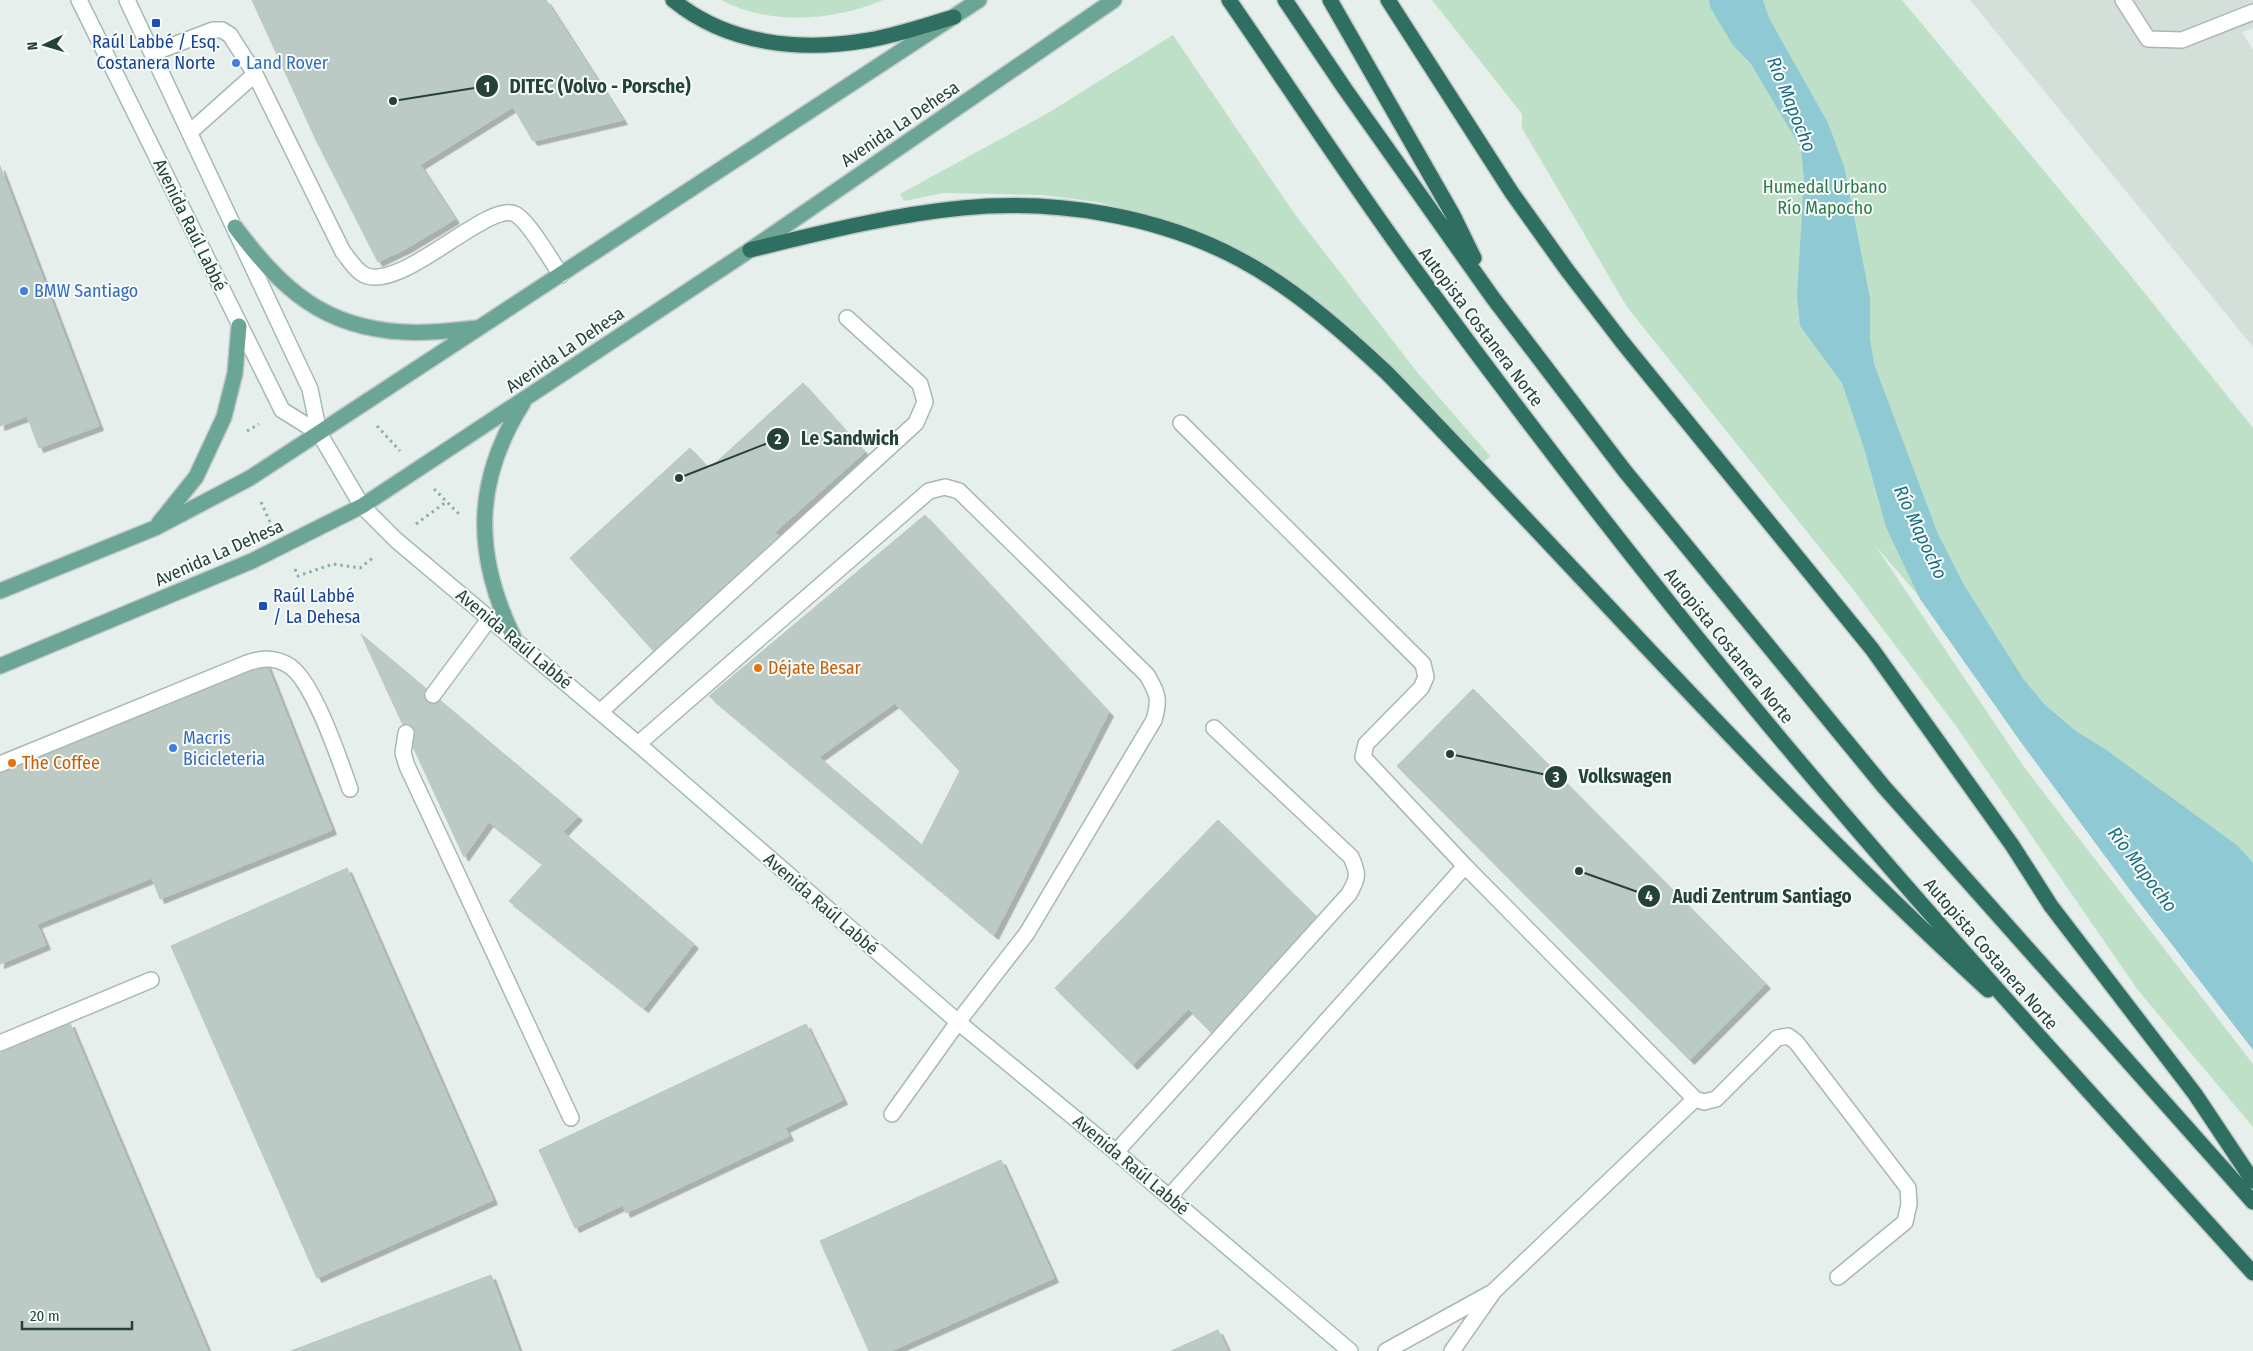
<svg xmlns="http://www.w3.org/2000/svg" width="2253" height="1351" viewBox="0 0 2253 1351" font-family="'Fira Sans Condensed',sans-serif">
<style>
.built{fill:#d4dfda}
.green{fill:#bfe0c8}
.water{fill:#8ec9d4}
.building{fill:#bbcac4;stroke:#b8c9c2;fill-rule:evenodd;filter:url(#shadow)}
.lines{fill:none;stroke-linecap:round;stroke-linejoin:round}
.lane-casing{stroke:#a8b8b2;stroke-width:18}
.secondary-casing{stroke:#a4bbb3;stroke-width:18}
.primary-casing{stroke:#c2cac8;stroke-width:18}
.highway-casing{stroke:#c2cac8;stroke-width:18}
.path{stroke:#86b3a5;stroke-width:3;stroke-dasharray:2.5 4;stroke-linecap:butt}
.lane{stroke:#fff;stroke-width:15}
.secondary{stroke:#fff;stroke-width:15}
.primary{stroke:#6aa596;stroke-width:15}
.highway{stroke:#2f6f62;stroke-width:15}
.transit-dot{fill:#1a4fb4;stroke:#f7fbf9;stroke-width:2}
.shop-dot{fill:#3f7fe0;stroke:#f7fbf9;stroke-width:2}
.food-dot{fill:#e8710a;stroke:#f7fbf9;stroke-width:2}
.labels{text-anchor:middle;stroke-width:4;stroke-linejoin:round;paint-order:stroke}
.transit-label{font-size:18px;fill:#164399;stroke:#f7fbf9}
.shop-label{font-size:18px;fill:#366cbe;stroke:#f7fbf9;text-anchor:start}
.street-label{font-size:18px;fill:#24423a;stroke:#f7fbf9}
.park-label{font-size:18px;fill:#2d7a4b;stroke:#f7fbf9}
.food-label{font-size:18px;fill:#c56008;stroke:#f7fbf9;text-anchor:start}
.water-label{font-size:19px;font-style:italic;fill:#1c6f80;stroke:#f7fbf9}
.leader{fill:none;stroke:#24423a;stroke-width:2}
.callout-dot{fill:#24423a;stroke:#f7fbf9;stroke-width:2}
.mark-label{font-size:15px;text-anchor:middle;font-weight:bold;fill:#fff}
.callout-label{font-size:19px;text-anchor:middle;font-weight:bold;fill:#24423a;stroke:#f7fbf9;stroke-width:4;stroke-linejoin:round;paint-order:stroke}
</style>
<defs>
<filter id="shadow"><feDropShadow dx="4.5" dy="4.5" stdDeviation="0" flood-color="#0004"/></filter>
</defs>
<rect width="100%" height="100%" fill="#e6efeb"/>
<path class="built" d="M1970,0H2253V28L2242,32L2253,50V347Z"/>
<path class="green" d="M721,0H883C833,21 770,26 721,0Z
M1432,0H1902L2127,271L2253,428V1029L1941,622L1875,545L2024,767L2253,1064V1127L2137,989L1956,726L1852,588L1627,307L1522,128V114Z
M1173,35L1294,213L1417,372L1490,456L1480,466L1391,371L1208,239L1154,217L1098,202L1042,195L944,193L904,201L900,194L1048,113Z"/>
<path class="water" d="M1709,0H1763L1769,18L1828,123L1844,166L1870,298V339L1874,364L1938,534L1964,585L2024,680L2044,704L2077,732L2105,749L2238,846L2253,863V1050L2133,894L2020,741L1920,599L1886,527L1864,448L1842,383L1800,326L1797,295L1804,180L1801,148L1751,64L1732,44L1710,7Z"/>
<path class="building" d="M252,0H546L623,120L533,141L513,107L420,165L455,219L407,248L378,262L316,140Z
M0,166L99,426L39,448L27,416L0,426Z
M803,383L865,452L775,532L784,542L658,656L570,558L690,448L709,469Z
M925,515L1109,712L994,935L709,696ZM895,703L960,771L922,845L819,757Z
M361,634L578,816L563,832L694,944L644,1008L509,901L543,864L489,822L464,857Z
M266,663L332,830L160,899L152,878L37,924L46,945L0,964V768Z
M1473,689L1766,984L1690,1060L1397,766Z
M1218,820L1322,922L1213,1034L1188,1009L1133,1065L1055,988Z
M347,868L493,1200L317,1278L171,946Z
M70,1023L208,1351H0V1053Z
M806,1024L843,1100L785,1128L789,1136L626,1213L623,1205L575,1228L539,1150Z
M1001,1160L1054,1278L891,1351H869L820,1241Z
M491,1275L519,1351H291Z
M1218,1330L1228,1351H1171Z"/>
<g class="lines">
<defs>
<path id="lane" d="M2123,0L2148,39L2182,40L2253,12
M153,53L213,30H222L230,35L255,74L343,252C349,259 357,273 367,276C406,288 488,201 515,214C528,220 552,262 561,275
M190,132L255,74
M1181,423L1423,664L1426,677L1421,688L1366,744L1363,757L1465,866L1695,1099L1704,1102L1716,1099L1777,1038L1788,1036L1796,1042L1908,1188L1909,1204L1905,1222L1838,1277
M433,695L490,618
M600,712L916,423L925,402L920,384L847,318
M406,733L403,753L407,766L571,1118
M638,744L929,491L945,487L959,491L1147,675C1158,694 1160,699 1154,720L1027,933L958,1022L892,1114
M0,764L247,663C262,658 274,657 288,665C313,679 340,761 350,789
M0,1043L151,980
M1116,1152L1349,894C1358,878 1359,874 1351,857L1214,728
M1169,1197L1465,866
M1386,1351L1491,1293
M1452,1351L1494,1291L1695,1099"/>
<path id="secondary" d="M79,0L282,410L319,433
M127,0L310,389L319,433L362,506L396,540L638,744L958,1022L1116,1152L1350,1351"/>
<path id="primary" d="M235,227C282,289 323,328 404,332C428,334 453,330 477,328
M159,523L196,477L224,417L235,373L239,326
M0,591L155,528L250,478L979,0
M514,638C474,555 473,482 523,403
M0,666L252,561L362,506L750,250L1114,0"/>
<path id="highway" d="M673,0C728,45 801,52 869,40C898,35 926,25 954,17
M1229,0C1291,90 1351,182 1416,271C1524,419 1636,564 1753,706C1913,900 2084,1086 2253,1273
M1285,0L1345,89L1493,298L1624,470L1884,787L2253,1202
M1330,0L1453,215L1474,258
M1388,0L1512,193L1567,270L1623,343L1872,649L2012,845L2051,906L2195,1094L2253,1181
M750,250C820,233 890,215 962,208C1055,199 1158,215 1241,260C1295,289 1342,331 1387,373C1587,579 1776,796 1988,990"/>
</defs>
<use href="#lane" class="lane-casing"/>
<use href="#secondary" class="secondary-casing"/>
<use href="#primary" class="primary-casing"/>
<use href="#highway" class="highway-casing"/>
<path class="path" d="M377,426L400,451
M247,431L259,424
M434,489L459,514
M261,502L270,522
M416,524L446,502
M295,569L298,576L333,564L360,568L374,557"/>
<use href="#lane" class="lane"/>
<use href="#secondary" class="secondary"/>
<use href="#primary" class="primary"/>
<use href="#highway" class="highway"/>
</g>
<g class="transit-dot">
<rect x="151" y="18" width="10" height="10" rx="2.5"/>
<rect x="258" y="601" width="10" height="10" rx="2.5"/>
</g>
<g class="shop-dot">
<circle cx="236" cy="63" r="5"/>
<circle cx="24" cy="291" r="5"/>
<circle cx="173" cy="748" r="5"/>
</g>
<g class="food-dot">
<circle cx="758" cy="668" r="5"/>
<circle cx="12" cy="763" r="5"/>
</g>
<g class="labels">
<g class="transit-label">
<text x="156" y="48">Raúl Labbé / Esq.<tspan x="156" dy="21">Costanera Norte</tspan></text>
<text x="273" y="602" text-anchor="start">Raúl Labbé<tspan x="273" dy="21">/ La Dehesa</tspan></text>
</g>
<g class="shop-label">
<text x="246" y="69">Land Rover</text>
<text x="34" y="297">BMW Santiago</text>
<text x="183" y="744">Macris<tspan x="183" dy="21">Bicicleteria</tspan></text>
</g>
<g class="street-label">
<text transform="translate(900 124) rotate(-34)" y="6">Avenida La Dehesa</text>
<text transform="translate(190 225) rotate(64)" y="6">Avenida Raúl Labbé</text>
<text transform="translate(1481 327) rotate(53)" y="6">Autopista Costanera Norte</text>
<text transform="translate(565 350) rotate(-34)" y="6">Avenida La Dehesa</text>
<text transform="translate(219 553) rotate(-24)" y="6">Avenida La Dehesa</text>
<text transform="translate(514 639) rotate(40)" y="6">Avenida Raúl Labbé</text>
<text transform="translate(1729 646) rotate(51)" y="6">Autopista Costanera Norte</text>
<text transform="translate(821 904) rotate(41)" y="6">Avenida Raúl Labbé</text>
<text transform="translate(1991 954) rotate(49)" y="6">Autopista Costanera Norte</text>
<text transform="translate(1131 1165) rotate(40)" y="6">Avenida Raúl Labbé</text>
</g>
<g class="park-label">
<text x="1825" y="193">Humedal Urbano<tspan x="1825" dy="21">Río Mapocho</tspan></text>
</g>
<g class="food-label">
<text x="768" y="674">Déjate Besar</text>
<text x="22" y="769">The Coffee</text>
</g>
<g class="water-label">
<text transform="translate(1792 104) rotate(68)" y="7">Río Mapocho</text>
<text transform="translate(1921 532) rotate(65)" y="7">Río Mapocho</text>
<text transform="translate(2143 869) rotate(53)" y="7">Río Mapocho</text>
</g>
</g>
<path class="leader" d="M393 101L487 86M679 478L778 439M1450 754L1556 777M1579 871L1649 896"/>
<g class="callout-dot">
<circle cx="393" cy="101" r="5"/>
<circle cx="679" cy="478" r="5"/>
<circle cx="1450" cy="754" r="5"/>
<circle cx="1579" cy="871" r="5"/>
<circle cx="487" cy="86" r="12"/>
<circle cx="778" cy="439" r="12"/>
<circle cx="1556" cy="777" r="12"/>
<circle cx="1649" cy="896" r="12"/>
</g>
<g class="mark-label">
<text x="487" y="92">1</text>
<text x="778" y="444">2</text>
<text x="1556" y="782">3</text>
<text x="1649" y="901">4</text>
</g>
<g class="callout-label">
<text x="600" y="93">DITEC (Volvo - Porsche)</text>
<text x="850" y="445">Le Sandwich</text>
<text x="1625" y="783">Volkswagen</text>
<text x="1762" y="903">Audi Zentrum Santiago</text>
</g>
<g transform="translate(45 45) rotate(265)" stroke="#f7fbf9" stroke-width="4" paint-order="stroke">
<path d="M0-4L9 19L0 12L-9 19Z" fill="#24423a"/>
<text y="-8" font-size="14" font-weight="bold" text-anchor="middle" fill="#24423a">N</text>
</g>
<path d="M22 1321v8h110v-8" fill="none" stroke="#24423a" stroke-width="2.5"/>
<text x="30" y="1321" font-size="15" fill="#24423a" stroke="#f7fbf9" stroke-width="4" paint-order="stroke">20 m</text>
</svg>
